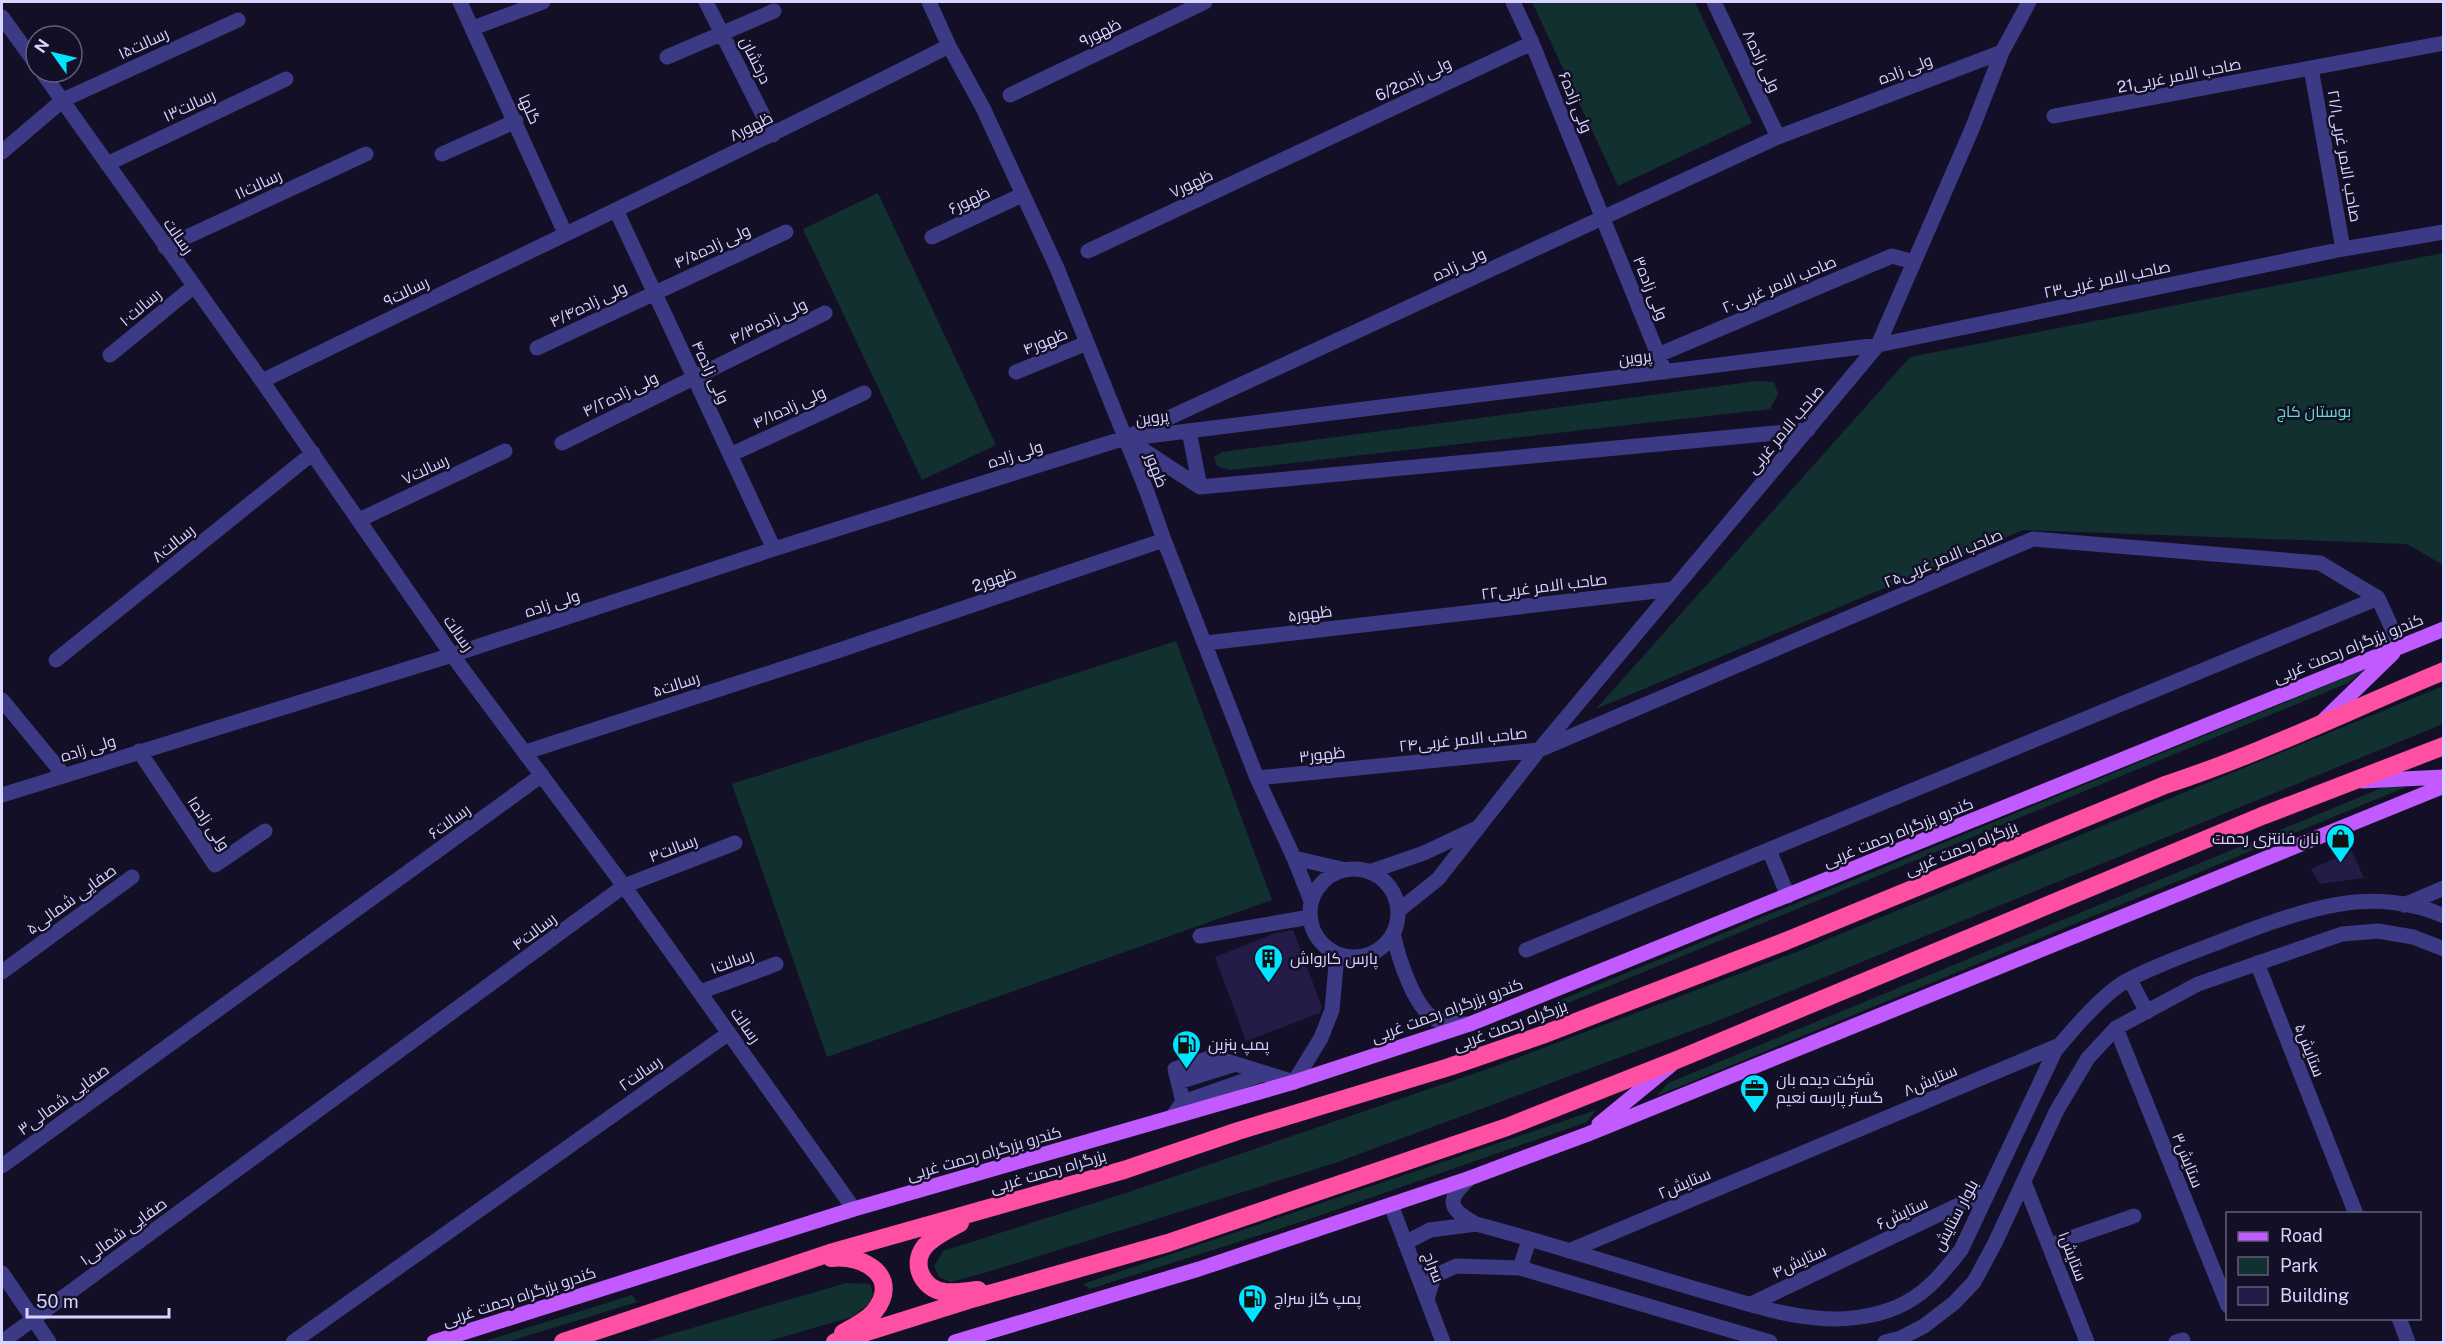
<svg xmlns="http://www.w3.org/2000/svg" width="2445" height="1344" viewBox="0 0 2445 1344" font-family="'Public Sans',Cairo,sans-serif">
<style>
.green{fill:#12302f}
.building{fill:#241b47}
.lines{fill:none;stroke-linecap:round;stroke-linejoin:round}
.minor{stroke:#3d3a85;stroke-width:15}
.major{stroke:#c25bff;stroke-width:15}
.highway{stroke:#ff4fa3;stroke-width:18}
.labels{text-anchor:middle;stroke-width:5;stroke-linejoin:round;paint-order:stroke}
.street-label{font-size:16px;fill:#d9d4ff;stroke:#130f26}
.park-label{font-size:16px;fill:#5fe0c0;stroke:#130f26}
.poi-label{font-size:16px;fill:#d9d4ff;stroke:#130f26;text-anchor:start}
</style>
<rect width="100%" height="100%" fill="#130f26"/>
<path class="green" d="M1532,2H1695L1752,123L1618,186Z
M878,193L996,445L922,480L803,229Z
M2443,253V565L2407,544L2023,530L1596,709L1910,357Z
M1757,381L1774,382L1778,394L1770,409L1229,470L1217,466L1214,457L1222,452Z
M1176,641L1272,900L827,1057L732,784Z
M2364,670L2348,683L1568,1003L1558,1001Z
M2443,686V724L1715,1022L1338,1162L991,1271L951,1282L939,1277L934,1266L943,1251L1129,1192L1496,1066L1799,951Z
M2384,787H2406L1657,1096L1668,1083Z
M1596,1110L1587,1122L1307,1220L1090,1289L1083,1284Z
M846,1283L870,1284L873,1293L870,1303L852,1317L765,1342H644Z
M632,1295L637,1302L507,1342H482Z"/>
<path class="building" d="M2352,851L2364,878L2320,884L2311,869Z
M1293,930L1322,1007L1320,1013L1246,1041L1215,957L1276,933Z"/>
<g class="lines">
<path class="minor" d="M460,2L565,233
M706,2L773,135
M929,2L949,46L983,108L1057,268L1147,492L1164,540L1257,778L1294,858L1311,901
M1513,2L1532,43L1665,372
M1714,2L1778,137
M2,17L36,64
M473,28L543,2
M667,57L774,11
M2311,68L2343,249
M42,72L262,381L452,655L624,886L854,1209
M1010,95L1205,2
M2054,116L2444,43
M2,152L63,100L238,20
M442,154L516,121
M107,164L286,79
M616,210L774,549
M932,237L1022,195
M165,247L366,154
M1088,251L1532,43
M537,348L786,232
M110,355L193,287
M1658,355L1892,256L1914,262
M1016,372L1087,343
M262,381C491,269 722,161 949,46
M1189,431L1200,487
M1140,437L1878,345L2343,249L2444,232
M1125,438L1200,487L1808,430
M562,443L825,313
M730,455L864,393
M359,520L505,451
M2378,598L2400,646
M1206,643L1674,589
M56,660L313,453
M2,700L63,774
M139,751L215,865L265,831
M526,752L837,651L1164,540
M1257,778L1539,750L2033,539L2320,563L2378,598
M2,795L452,655L774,549L1125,438L1778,137L2002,52
M1769,850L1788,896
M1294,858L1346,870
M1310 913a44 44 0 1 1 88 0a44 44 0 1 1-88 0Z
M1369,872L1424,853L1477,828
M2404,905L2444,888
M1398,911L1438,879L1539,750L1878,345L1972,129L2002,52L2029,2
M1393,933C1398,956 1414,1010 1437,1020C1446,1024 1460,1023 1470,1024
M1200,936L1310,917
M1526,950L2378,598
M2257,963L2356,1214
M2,972L132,877
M2130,980L2147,1012
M700,992L776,964
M2116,1028L2228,1306
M1178,1082L1236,1064
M1183,1102L1266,1073
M1172,1117L1183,1102L1175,1069L1213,1057L1294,1082L1321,1038L1332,1010L1337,954
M2,1166L542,775
M1470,1178C1446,1200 1447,1208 1476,1224
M2024,1182L2087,1342
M1391,1205L1443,1342
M1405,1243L1430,1230L1476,1224C1552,1244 1627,1269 1703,1291C1740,1301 1778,1315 1817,1318C1842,1321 1874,1317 1897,1307C1925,1295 1942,1274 1961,1250L2055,1051C2073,1029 2102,995 2126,981C2154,966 2185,955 2214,944C2255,928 2298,911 2340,904C2372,898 2414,902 2444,916
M2050,1245L2134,1216
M1569,1251L2060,1045
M1520,1268L1529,1240
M2,1273L49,1342
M1427,1299L1434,1276L1456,1266L1520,1268L1770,1342
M1751,1304L1988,1191
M2399,1318L2408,1342
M2,1342L624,886L735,843
M293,1342L729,1033
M1885,1342L1901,1338L1924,1326L1954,1303L1974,1282L1995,1243L2057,1110L2088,1058L2116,1028L2198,984L2342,934L2378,931L2413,937L2444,949
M2176,1342L2183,1340"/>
<path class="major" d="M2322,722L2393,653
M2362,781L2444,777
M1599,1124L1671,1065
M434,1342L854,1209L1294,1082L1470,1024L2444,629
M955,1342L1199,1269L1470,1178L1588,1134L2444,786"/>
<path class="highway" d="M960,1223C949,1229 937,1235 928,1243C909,1261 921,1289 945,1292C956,1293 967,1291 978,1290
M831,1258C864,1254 902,1277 874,1312C866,1321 854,1327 843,1333
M563,1342L830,1253L1124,1170L1238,1131L1449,1067L1542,1035L1786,941L2165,785C2260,754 2352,709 2444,671
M835,1342L975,1298L1168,1243L1507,1127L1679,1059L2262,816L2444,746"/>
</g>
<defs>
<symbol id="shop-pin" viewBox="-11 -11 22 30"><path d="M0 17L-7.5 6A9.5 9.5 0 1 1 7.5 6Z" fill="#00e5ff" stroke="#130f26"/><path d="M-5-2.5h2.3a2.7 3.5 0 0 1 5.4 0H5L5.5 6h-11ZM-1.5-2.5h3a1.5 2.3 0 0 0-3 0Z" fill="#111"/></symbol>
<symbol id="building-pin" viewBox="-11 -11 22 30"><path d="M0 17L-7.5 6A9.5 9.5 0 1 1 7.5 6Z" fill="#00e5ff" stroke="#130f26"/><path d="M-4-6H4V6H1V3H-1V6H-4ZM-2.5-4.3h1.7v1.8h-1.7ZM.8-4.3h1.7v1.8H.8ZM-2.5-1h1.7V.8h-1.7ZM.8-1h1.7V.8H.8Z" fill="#111"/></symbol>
<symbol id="fuel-pin" viewBox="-11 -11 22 30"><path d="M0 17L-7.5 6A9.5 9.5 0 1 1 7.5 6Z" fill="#00e5ff" stroke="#130f26"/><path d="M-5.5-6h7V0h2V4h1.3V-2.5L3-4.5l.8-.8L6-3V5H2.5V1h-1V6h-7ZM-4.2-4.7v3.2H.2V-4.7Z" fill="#111"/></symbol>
<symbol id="office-pin" viewBox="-11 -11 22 30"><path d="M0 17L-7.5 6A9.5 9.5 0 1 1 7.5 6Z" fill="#00e5ff" stroke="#130f26"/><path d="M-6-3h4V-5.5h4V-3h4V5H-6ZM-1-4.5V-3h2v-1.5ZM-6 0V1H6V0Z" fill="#111"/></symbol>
</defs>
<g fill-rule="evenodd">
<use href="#shop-pin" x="2324" y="822" width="33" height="45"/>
<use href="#building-pin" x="1252" y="942" width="33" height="45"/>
<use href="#fuel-pin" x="1170" y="1028" width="33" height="45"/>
<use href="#office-pin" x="1738" y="1072" width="33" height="45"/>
<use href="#fuel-pin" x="1236" y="1282" width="33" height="45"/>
</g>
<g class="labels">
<g class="street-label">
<text transform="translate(1100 32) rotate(-26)" y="6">ظهور۹</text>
<text transform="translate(143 43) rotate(-25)" y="6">رسالت۱۵</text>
<text transform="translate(756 60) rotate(64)" y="6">درخشان</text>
<text transform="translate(1762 61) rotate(65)" y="6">ولی زاده۸</text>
<text transform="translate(1905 69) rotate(-21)" y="6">ولی زاده</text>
<text transform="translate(2179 75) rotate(-11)" y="6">21صاحب الامر غربی</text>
<text transform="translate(1413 79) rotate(-25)" y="6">6/2ولی زاده</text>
<text transform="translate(1576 102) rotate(68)" y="6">ولی زاده۶</text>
<text transform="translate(189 105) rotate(-25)" y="6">رسالت۱۳</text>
<text transform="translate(530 109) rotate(66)" y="6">گلها</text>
<text transform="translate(751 126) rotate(-26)" y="6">ظهور۸</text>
<text transform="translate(2345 156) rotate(80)" y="6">صاحب الامر غربی۲۱/۱</text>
<text transform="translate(1191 183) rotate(-25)" y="6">ظهور۷</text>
<text transform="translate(258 184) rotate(-25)" y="6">رسالت۱۱</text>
<text transform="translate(969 200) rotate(-25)" y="6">ظهور۶</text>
<text transform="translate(179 236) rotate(55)" y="6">رسالت</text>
<text transform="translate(712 246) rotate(-25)" y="6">ولی زاده۴/۵</text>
<text transform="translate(1459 264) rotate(-25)" y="6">ولی زاده</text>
<text transform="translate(2107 279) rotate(-12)" y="6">صاحب الامر غربی۲۳</text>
<text transform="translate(1779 284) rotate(-23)" y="6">صاحب الامر غربی۲۰</text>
<text transform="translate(1651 288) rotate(68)" y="6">ولی زاده۳</text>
<text transform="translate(406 291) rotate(-26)" y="6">رسالت۹</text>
<text transform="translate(588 304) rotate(-26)" y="6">ولی زاده۴/۴</text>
<text transform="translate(140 307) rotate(-40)" y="6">رسالت۱۰</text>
<text transform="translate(768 321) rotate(-26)" y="6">ولی زاده۴/۳</text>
<text transform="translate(1045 341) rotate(-22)" y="6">ظهور۴</text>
<text transform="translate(1635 357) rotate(-7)" y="6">پروین</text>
<text transform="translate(711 372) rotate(65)" y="6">ولی زاده۴</text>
<text transform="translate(620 394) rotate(-26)" y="6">ولی زاده۴/۲</text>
<text transform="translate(789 407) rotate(-25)" y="6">ولی زاده۴/۱</text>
<text transform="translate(1152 417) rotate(-7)" y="6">پروین</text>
<text transform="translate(1785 429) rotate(-50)" y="6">صاحب الامر غربی</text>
<text transform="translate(1015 454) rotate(-18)" y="6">ولی زاده</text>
<text transform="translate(425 469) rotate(-25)" y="6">رسالت۷</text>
<text transform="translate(1157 470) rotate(69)" y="6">ظهور</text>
<text transform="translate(173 543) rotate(-39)" y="6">رسالت۸</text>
<text transform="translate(1943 558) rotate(-23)" y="6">صاحب الامر غربی۲۵</text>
<text transform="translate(994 579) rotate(-19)" y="6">2ظهور</text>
<text transform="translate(1544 586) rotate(-7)" y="6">صاحب الامر غربی٢٢</text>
<text transform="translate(552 603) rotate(-18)" y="6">ولی زاده</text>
<text transform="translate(1310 613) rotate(-7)" y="6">ظهور۵</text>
<text transform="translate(459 633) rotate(55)" y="6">رسالت</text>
<text transform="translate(2348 648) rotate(-22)" y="6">کندرو بزرگراه رحمت غربی</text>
<text transform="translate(676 684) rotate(-18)" y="6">رسالت۵</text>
<text transform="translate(1463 739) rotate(-6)" y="6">صاحب الامر غربی۲۴</text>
<text transform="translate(88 748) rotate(-17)" y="6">ولی زاده</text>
<text transform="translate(1322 754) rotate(-6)" y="6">ظهور۳</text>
<text transform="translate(449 821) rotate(-36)" y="6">رسالت۶</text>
<text transform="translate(209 823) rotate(56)" y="6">ولی زاده۱</text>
<text transform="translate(1898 832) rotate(-22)" y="6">کندرو بزرگراه رحمت غربی</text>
<text transform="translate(673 848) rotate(-21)" y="6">رسالت۳</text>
<text transform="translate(1961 848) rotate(-22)" y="6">بزرگراه رحمت غربی</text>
<text transform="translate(71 899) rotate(-36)" y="6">صفایی شمالی۵</text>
<text transform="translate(534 931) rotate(-37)" y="6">رسالت۴</text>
<text transform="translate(732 961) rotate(-20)" y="6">رسالت۱</text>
<text transform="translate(1447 1010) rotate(-20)" y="6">کندرو بزرگراه رحمت غربی</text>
<text transform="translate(746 1025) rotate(55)" y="6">رسالت</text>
<text transform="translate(1510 1025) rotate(-20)" y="6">بزرگراه رحمت غربی</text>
<text transform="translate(2310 1050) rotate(69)" y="6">ستایش۵</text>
<text transform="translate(640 1073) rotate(-35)" y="6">رسالت۲</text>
<text transform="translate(1930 1080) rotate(-23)" y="6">ستایش۸</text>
<text transform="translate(63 1099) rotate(-36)" y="6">صفایی شمالی۳</text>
<text transform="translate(984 1153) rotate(-16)" y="6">کندرو بزرگراه رحمت غربی</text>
<text transform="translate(2188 1160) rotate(68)" y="6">ستایش۳</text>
<text transform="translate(1048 1171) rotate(-16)" y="6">بزرگراه رحمت غربی</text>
<text transform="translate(1684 1183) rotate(-23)" y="6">ستایش۲</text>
<text transform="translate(1902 1213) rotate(-25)" y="6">ستایش۶</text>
<text transform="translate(1955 1215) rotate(-62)" y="6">بلوار ستایش</text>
<text transform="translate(123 1231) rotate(-36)" y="6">صفایی شمالی۱</text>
<text transform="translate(2073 1256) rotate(69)" y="6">ستایش۱</text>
<text transform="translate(1799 1261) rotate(-25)" y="6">ستایش۴</text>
<text transform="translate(1434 1267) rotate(69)" y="6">سراج</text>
<text transform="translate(519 1296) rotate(-18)" y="6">کندرو بزرگراه رحمت غربی</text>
</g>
<g class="park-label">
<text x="2314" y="417">بوستان کاج</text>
</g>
<g class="poi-label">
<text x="2319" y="844" text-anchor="end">نان فانتزی رحمت</text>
<text x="1290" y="964">پارس کارواش</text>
<text x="1208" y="1050">پمپ بنزین</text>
<text x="1776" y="1085">شرکت دیده بان<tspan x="1776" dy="18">گستر پارسه نعیم</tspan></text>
<text x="1274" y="1304">پمپ گاز سراج</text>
</g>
</g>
<rect width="2445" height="1344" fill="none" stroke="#d9d4ff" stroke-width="6"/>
<rect x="2226" y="1212" width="195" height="108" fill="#130f26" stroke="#625e7d" stroke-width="1.5"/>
<rect x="2238" y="1232" width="30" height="9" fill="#c25bff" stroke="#625e7d" stroke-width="1.5"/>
<text x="2280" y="1242" font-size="18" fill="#d9d4ff">Road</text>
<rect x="2238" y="1257" width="30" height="18" fill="#12302f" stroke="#625e7d" stroke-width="1.5"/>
<text x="2280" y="1272" font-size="18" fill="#d9d4ff">Park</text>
<rect x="2238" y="1287" width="30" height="18" fill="#241b47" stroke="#625e7d" stroke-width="1.5"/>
<text x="2280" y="1302" font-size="18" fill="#d9d4ff">Building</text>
<g transform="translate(54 54) rotate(304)"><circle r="28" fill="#130f26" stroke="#625e7d" stroke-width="1.5"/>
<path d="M0-4.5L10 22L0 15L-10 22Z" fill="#00e5ff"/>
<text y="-9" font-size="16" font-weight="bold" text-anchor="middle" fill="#d9d4ff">N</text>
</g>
<path d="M27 1308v9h142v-9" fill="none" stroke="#d9d4ff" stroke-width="3"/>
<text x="36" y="1308" font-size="18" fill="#d9d4ff" stroke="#130f26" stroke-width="4.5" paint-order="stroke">50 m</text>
</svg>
